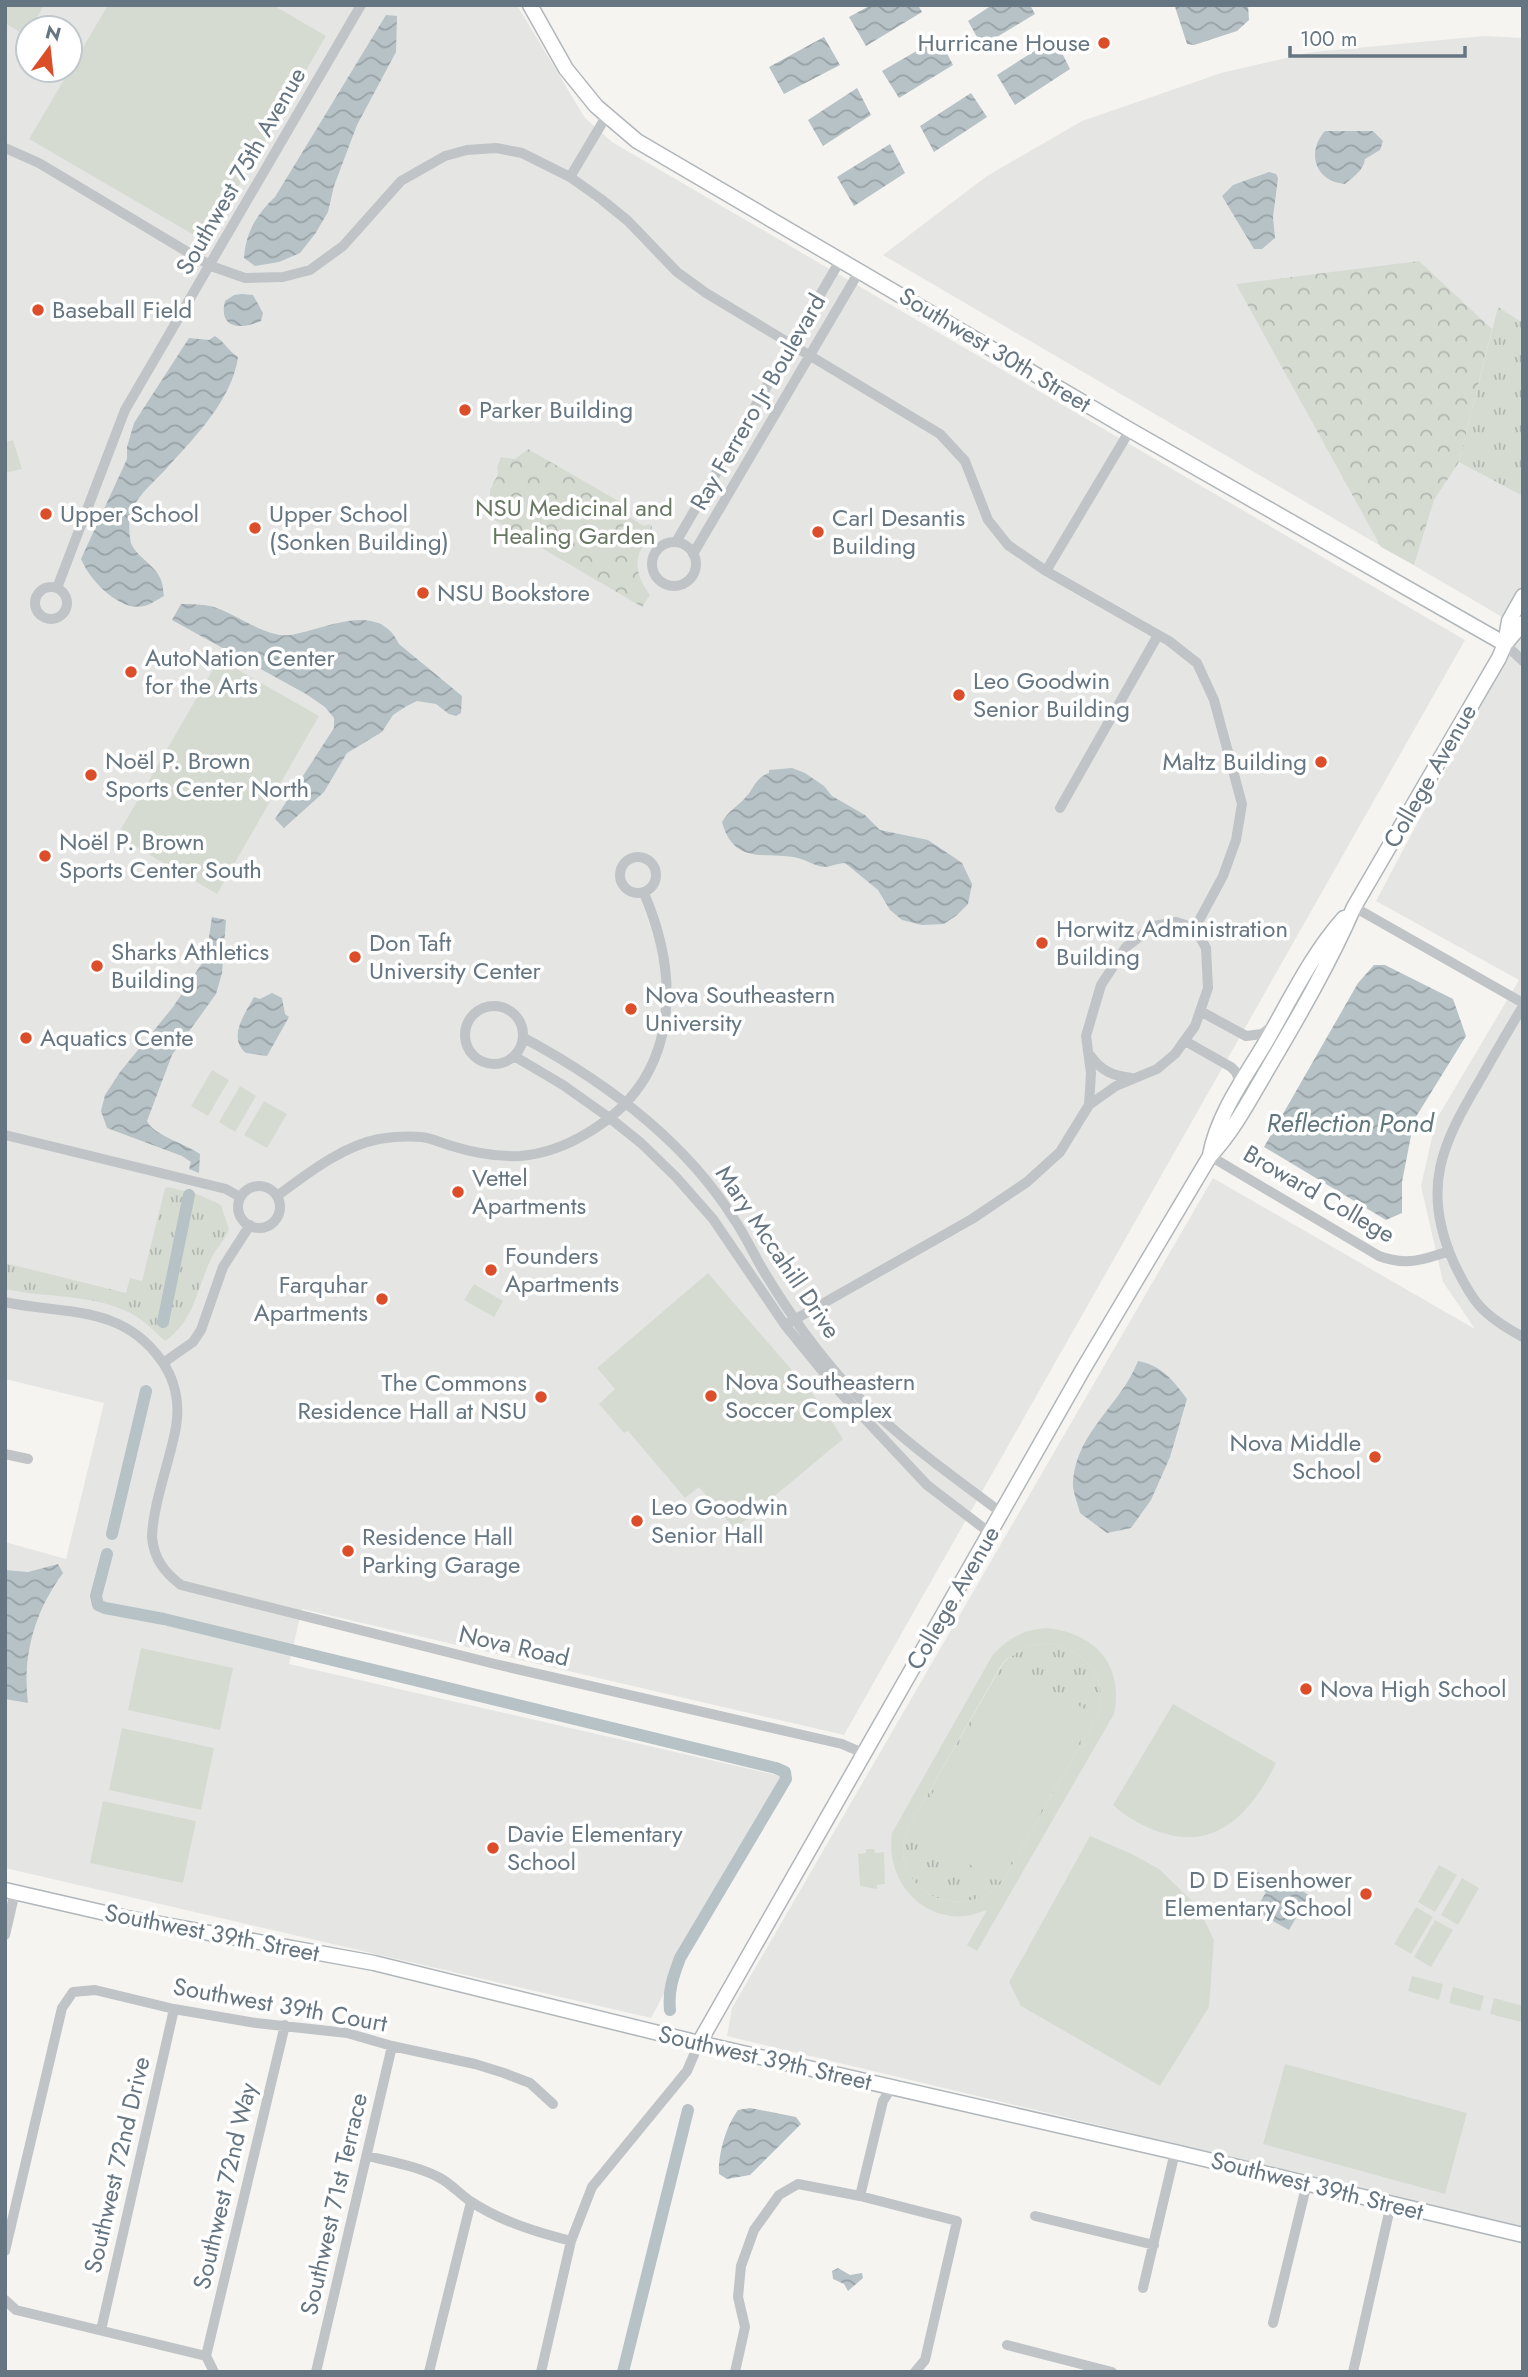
<svg xmlns="http://www.w3.org/2000/svg" width="1528" height="2377" viewBox="0 0 1528 2377" font-family="Jost,sans-serif">
<style>
.built{fill:#e5e6e4;fill-rule:evenodd}
.grass{fill:url(#grass-tufts)}
.forest{fill:url(#forest-crowns)}
.pitch{fill:#d6dbd2;fill-rule:evenodd}
.water{fill:url(#water-waves)}
.lines{fill:none;stroke-linecap:round;stroke-linejoin:round}
.canal{stroke:#b6c2c6;stroke-width:12}
.secondary-casing{stroke:#b0b6ba;stroke-width:17}
.street{stroke:#c0c4c7;stroke-width:10}
.secondary{stroke:#fff;stroke-width:14}
.poi-dot{fill:#dc4e29;stroke:#fff;stroke-width:2.5}
.labels{text-anchor:middle;stroke-width:7;stroke-linejoin:round;paint-order:stroke}
.poi-label{font-size:24px;fill:#657581;stroke:#fff;text-anchor:start}
.street-label{font-size:24px;fill:#657581;stroke:#fff}
.park-label{font-size:24px;fill:#687863;stroke:#fff}
.water-label{font-size:26px;font-style:italic;fill:#60777e;stroke:#fff}
</style>
<defs>
<pattern id="grass-tufts" width="24" height="20" patternUnits="userSpaceOnUse" patternTransform="scale(1.75)"><rect width="24" height="20" fill="#d6dbd2"/><path d="M3 7l-1-3M5 7V3M7 7l1-3M15 17l-1-3M17 17v-4M19 17l1-3" fill="none" stroke="#b1b6b0"/></pattern>
<pattern id="forest-crowns" width="20" height="18" patternUnits="userSpaceOnUse" patternTransform="scale(1.75)"><rect width="20" height="18" fill="#d6dbd2"/><path d="M2 6a3 3 0 1 1 6 0M12 15a3 3 0 1 1 6 0" fill="none" stroke="#b1b6b0"/></pattern>
<pattern id="water-waves" width="16" height="10" patternUnits="userSpaceOnUse" patternTransform="scale(1.75)"><rect width="16" height="10" fill="#b6c2c6"/><path d="M0 5q4-4 8 0t8 0" fill="none" stroke="#98a2a6"/></pattern>
</defs>
<rect width="100%" height="100%" fill="#f5f4f1"/>
<path class="built" d="M5,5H517L585,118L612,142L1465,640L844,1735L302,1609L289,1664L781,1776L651,2018L5,1868V1542L66,1559L104,1403L5,1379ZM28,28H70V70H28Z
M1484,36L1523,38V2227L727,2036L732,2008L1213,1178L1475,1329L1443,1282L1421,1186L1436,1120L1519,980L1376,901L1521,628L883,255L987,176L1082,121L1221,73L1313,52Z"/>
<path class="grass" d="M1498,307L1523,323V496L1459,462Z
M168,1187L197,1194L221,1205L229,1229C226,1239 217,1247 212,1257C197,1287 195,1321 165,1341C154,1331 144,1320 130,1313C94,1294 45,1298 5,1289V1263L126,1293L130,1278L142,1281L165,1188Z
M1046,1643C1082,1647 1111,1677 1098,1715L1001,1884C954,1927 886,1885 907,1830L1004,1662L1024,1647Z"/>
<path class="forest" d="M1419,261L1492,329L1459,462L1434,500L1414,565L1381,547L1236,284Z
M528,449L622,503L624,514L644,526L649,524L652,526C650,539 649,536 643,546C632,563 639,580 650,595L642,607L484,514L490,500V490L498,474L497,467L501,457L515,459Z"/>
<path class="pitch" d="M5,5H44L31,28H28L26,36L5,23Z
M108,5H273L326,36L206,242L29,139Z
M13,440L22,469L5,473V442Z
M219,659L319,716L217,894L117,836Z
M212,1070L229,1080L208,1116L191,1106Z
M240,1086L256,1096L235,1132L219,1122Z
M264,1101L287,1114L267,1148L244,1135Z
M708,1273L821,1404L843,1439L735,1529L699,1487L685,1498L628,1431L624,1433L599,1404L615,1389L597,1368Z
M474,1284L503,1301L494,1317L464,1300Z
M1048,1628C1095,1634 1124,1664 1114,1714L977,1951L967,1945L987,1910C980,1912 973,1915 966,1916C918,1921 885,1877 892,1833L992,1656C1007,1638 1025,1629 1048,1628ZM1046,1643C1082,1647 1111,1677 1098,1715L1001,1884C954,1927 886,1885 907,1830L1003,1662L1024,1647Z
M141,1648L233,1668L220,1730L128,1710Z
M1006,1664L1095,1715L1000,1882L911,1831Z
M1173,1704L1276,1763C1263,1790 1243,1820 1215,1832C1182,1847 1137,1827 1113,1805Z
M122,1728L214,1748L201,1810L109,1790Z
M103,1801L196,1821L183,1883L90,1863Z
M1090,1836L1132,1854L1159,1869L1191,1900L1202,1915L1214,1940L1209,2007L1160,2086L1021,2006L1009,1982Z
M866,1849H874L875,1853L884,1852L885,1884L877,1885V1889L860,1886L858,1854L866,1853Z
M1439,1865L1457,1875L1435,1912L1418,1902Z
M1462,1878L1479,1888L1458,1925L1441,1915Z
M1416,1907L1433,1917L1411,1954L1394,1944Z
M1435,1920L1453,1930L1431,1967L1414,1957Z
M1412,1976L1443,1984L1439,2000L1408,1991Z
M1453,1987L1484,1996L1480,2011L1449,2003Z
M1494,1998L1523,2006L1521,2022L1490,2014Z
M1285,2064L1467,2113L1445,2194L1263,2144Z"/>
<path class="water" d="M871,5H918L922,12L866,46L849,17Z
M992,5H1030L1035,14L982,46L968,21Z
M1177,5H1248L1249,20L1237,31L1194,45L1187,44L1175,7Z
M386,15L397,16L396,52L357,125L334,186L328,212L315,234L300,253L279,262L255,266L244,258C246,232 256,215 275,197Z
M824,37L840,65L784,94L769,67Z
M939,38L953,65L899,98L882,71Z
M1050,41L1058,45L1070,69L1015,105L997,75Z
M857,88L871,115L823,146L808,120Z
M971,93L987,117L934,152L920,126Z
M1325,131H1373L1383,141L1380,150L1365,159C1364,170 1353,177 1345,184C1315,182 1306,152 1325,131Z
M890,144L905,173L854,206L837,177Z
M1269,172L1276,174L1278,178L1273,217L1275,238L1262,249H1254L1222,196L1233,185Z
M242,294L253,295L263,313L261,321C241,330 218,329 225,301L234,295Z
M215,336C225,342 228,351 238,357C232,400 194,438 166,469C154,482 134,498 130,516C129,522 129,532 130,538C131,555 155,563 161,580C163,584 163,591 164,596C158,599 150,605 144,606C119,612 89,579 81,559L127,459V447L134,423L189,338L209,340Z
M181,604C192,604 203,604 214,607C236,614 267,638 290,635C324,630 378,599 399,644L462,696L461,713L456,716L449,714L436,704L417,701L405,707L393,715L382,732L347,753L324,792L284,828L275,819L334,728V718L325,707L306,694L172,620Z
M792,768L805,773L824,786L832,796L865,815L880,830L928,840L955,858L962,863L972,884L968,904L957,915L944,924L922,925L902,920L890,910L878,890L845,863C838,863 830,867 824,867C815,866 806,860 798,858C765,851 734,866 722,822C728,811 737,807 745,798C754,789 755,778 769,773V770Z
M212,917L226,920L222,973L216,994L172,1055L147,1121C153,1135 186,1144 200,1154L199,1173L189,1169L191,1162L182,1156L107,1128L101,1111L105,1095L120,1072L173,1007L206,957Z
M1374,965H1385L1453,999L1466,1036L1414,1120L1402,1182V1213L1386,1220L1264,1147L1358,983Z
M272,993L282,998L285,1014L289,1017L267,1056L246,1053C227,1037 245,1014 254,997L260,999Z
M1138,1361C1161,1365 1174,1381 1187,1399L1170,1457L1151,1500L1131,1528L1107,1533L1080,1513C1078,1504 1072,1491 1073,1481C1077,1431 1121,1405 1138,1361Z
M58,1564L63,1573C35,1611 22,1655 28,1703L5,1699V1570L28,1572Z
M1254,1870L1272,1880L1275,1876L1309,1895L1289,1930L1255,1911L1266,1892L1248,1881Z
M750,2108L796,2117L801,2124L750,2175L727,2179L719,2174C718,2154 726,2126 738,2110Z
M838,2268L850,2275L862,2273L863,2278L848,2291L844,2284L833,2279L832,2271Z"/>
<g class="lines">
<path class="canal" d="M163,1322L189,1195
M112,1534L146,1391
M107,1554L96,1596L98,1605L105,1608L164,1619L776,1768L785,1772L786,1779L680,1958C673,1977 668,1990 670,2010
M623,2372L688,2110"/>
<defs>
<path id="secondary" d="M530,5L566,69L596,106L637,141L1130,430L1505,644
M1506,643L1523,623
M1210,1155C1218,1113 1246,1076 1267,1040C1291,998 1312,954 1344,918
M5,1890L127,1918L374,1963L699,2043L1175,2152L1523,2235
M699,2043L1082,1371L1210,1156C1235,1129 1251,1097 1270,1065C1300,1014 1330,962 1354,907L1499,658L1505,644L1509,621L1523,596"/>
</defs>
<use href="#secondary" class="secondary-casing"/>
<path class="street" d="M5,148L39,163L211,266L245,278L283,277L310,270L343,246L401,181L445,156L467,150L496,148L522,153L570,177L601,199L628,221L677,272L706,293L940,434L965,461L988,520L1008,545L1046,571L1169,641L1197,663L1214,700L1242,804L1236,840L1223,876L1195,928
M570,177L607,115
M676,542L841,259
M652 564a22 22 0 1 1 44 0a22 22 0 1 1-44 0Z
M693,554L860,270
M1046,571L1130,430
M35 603a16 16 0 1 1 32 0a16 16 0 1 1-32 0Z
M57,588L125,410L361,5
M1505,644L1523,661
M1060,808L1158,635
M620 875a18 18 0 1 1 36 0a18 18 0 1 1-36 0Z
M1354,907L1523,1003
M465 1035a29 29 0 1 1 58 0a29 29 0 1 1-58 0Z
M1523,1006C1508,1031 1494,1055 1480,1080C1442,1144 1421,1188 1453,1261C1472,1302 1482,1315 1523,1337
M1202,1012L1246,1036L1262,1034L1274,1025
M524,1038C604,1081 685,1141 734,1219C745,1235 753,1253 763,1270C787,1310 815,1350 847,1385C893,1434 948,1473 1002,1513
M1185,1041L1231,1067L1236,1072L1241,1085
M1090,1055C1101,1071 1113,1076 1132,1078
M514,1056L563,1085L611,1119L641,1143L676,1177L713,1219L785,1325L838,1390L927,1485L990,1533
M5,1135L226,1189L240,1197
M1210,1156L1379,1256C1405,1266 1424,1260 1449,1251
M238 1207a21 21 0 1 1 42 0a21 21 0 1 1-42 0Z
M277,1196C307,1174 342,1146 379,1139C392,1137 407,1136 421,1137C432,1138 441,1143 452,1146C474,1153 496,1157 520,1156C545,1154 568,1145 589,1132C679,1078 681,980 644,893
M5,1302C65,1315 121,1304 161,1360C175,1379 180,1403 176,1427C170,1461 153,1503 152,1537C154,1559 164,1572 181,1585L495,1664L842,1744L863,1753
M785,1325L972,1219L1027,1182L1060,1152L1089,1105L1116,1086L1157,1069L1175,1054L1195,1026L1208,988L1206,948L1195,928L1176,922L1154,926L1126,947L1101,985L1086,1036L1091,1073L1089,1105
M163,1363L193,1342L201,1330L223,1267L250,1225
M5,1454L28,1459
M5,1935L15,1892
M368,2156C391,2162 418,2166 440,2178C451,2184 460,2194 470,2201C500,2221 536,2232 571,2241
M860,2196L883,2101L892,2087
M1035,2216L1154,2245
M5,2251L62,2008L73,1992L95,1990L174,2009L256,2023L347,2033L392,2046L475,2064L504,2073L530,2083L553,2104
M1143,2288L1175,2152
M5,2300L16,2310L206,2356L214,2372
M1273,2323L1307,2183
M101,2330L174,2009
M1007,2345L1112,2372
M206,2356L285,2025
M316,2372L392,2046
M429,2372L471,2202
M541,2372L571,2241L592,2187L687,2071L699,2043
M735,2372L745,2327L738,2297L741,2266L754,2230L779,2195L798,2184L860,2196L957,2221L925,2360L915,2372
M1353,2372L1391,2204"/>
<use href="#secondary" class="secondary"/>
</g>
<g class="poi-dot">
<circle cx="1104" cy="43" r="7"/>
<circle cx="38" cy="310" r="7"/>
<circle cx="465" cy="410" r="7"/>
<circle cx="46" cy="514" r="7"/>
<circle cx="255" cy="528" r="7"/>
<circle cx="818" cy="532" r="7"/>
<circle cx="423" cy="593" r="7"/>
<circle cx="131" cy="672" r="7"/>
<circle cx="959" cy="695" r="7"/>
<circle cx="1321" cy="762" r="7"/>
<circle cx="91" cy="775" r="7"/>
<circle cx="45" cy="856" r="7"/>
<circle cx="1042" cy="943" r="7"/>
<circle cx="355" cy="957" r="7"/>
<circle cx="97" cy="966" r="7"/>
<circle cx="631" cy="1009" r="7"/>
<circle cx="26" cy="1038" r="7"/>
<circle cx="458" cy="1192" r="7"/>
<circle cx="491" cy="1270" r="7"/>
<circle cx="382" cy="1299" r="7"/>
<circle cx="711" cy="1396" r="7"/>
<circle cx="541" cy="1397" r="7"/>
<circle cx="1375" cy="1457" r="7"/>
<circle cx="637" cy="1521" r="7"/>
<circle cx="348" cy="1551" r="7"/>
<circle cx="1306" cy="1689" r="7"/>
<circle cx="493" cy="1848" r="7"/>
<circle cx="1366" cy="1894" r="7"/>
</g>
<g class="labels">
<g class="poi-label">
<text x="1090" y="51" text-anchor="end">Hurricane House</text>
<text x="52" y="318">Baseball Field</text>
<text x="479" y="418">Parker Building</text>
<text x="60" y="522">Upper School</text>
<text x="269" y="522">Upper School<tspan x="269" dy="28">(Sonken Building)</tspan></text>
<text x="832" y="526">Carl Desantis<tspan x="832" dy="28">Building</tspan></text>
<text x="437" y="601">NSU Bookstore</text>
<text x="145" y="666">AutoNation Center<tspan x="145" dy="28">for the Arts</tspan></text>
<text x="973" y="689">Leo Goodwin<tspan x="973" dy="28">Senior Building</tspan></text>
<text x="105" y="769">Noël P. Brown<tspan x="105" dy="28">Sports Center North</tspan></text>
<text x="1307" y="770" text-anchor="end">Maltz Building</text>
<text x="59" y="850">Noël P. Brown<tspan x="59" dy="28">Sports Center South</tspan></text>
<text x="1056" y="937">Horwitz Administration<tspan x="1056" dy="28">Building</tspan></text>
<text x="369" y="951">Don Taft<tspan x="369" dy="28">University Center</tspan></text>
<text x="111" y="960">Sharks Athletics<tspan x="111" dy="28">Building</tspan></text>
<text x="645" y="1003">Nova Southeastern<tspan x="645" dy="28">University</tspan></text>
<text x="40" y="1046">Aquatics Cente</text>
<text x="472" y="1186">Vettel<tspan x="472" dy="28">Apartments</tspan></text>
<text x="505" y="1264">Founders<tspan x="505" dy="28">Apartments</tspan></text>
<text x="368" y="1293" text-anchor="end">Farquhar<tspan x="368" dy="28">Apartments</tspan></text>
<text x="725" y="1390">Nova Southeastern<tspan x="725" dy="28">Soccer Complex</tspan></text>
<text x="527" y="1391" text-anchor="end">The Commons<tspan x="527" dy="28">Residence Hall at NSU</tspan></text>
<text x="1361" y="1451" text-anchor="end">Nova Middle<tspan x="1361" dy="28">School</tspan></text>
<text x="651" y="1515">Leo Goodwin<tspan x="651" dy="28">Senior Hall</tspan></text>
<text x="362" y="1545">Residence Hall<tspan x="362" dy="28">Parking Garage</tspan></text>
<text x="1320" y="1697">Nova High School</text>
<text x="507" y="1842">Davie Elementary<tspan x="507" dy="28">School</tspan></text>
<text x="1352" y="1888" text-anchor="end">D D Eisenhower<tspan x="1352" dy="28">Elementary School</tspan></text>
</g>
<g class="street-label">
<text transform="translate(241 171) rotate(-60)" y="8">Southwest 75th Avenue</text>
<text transform="translate(995 350) rotate(31)" y="8">Southwest 30th Street</text>
<text transform="translate(758 402) rotate(-60)" y="8">Ray Ferrero Jr Boulevard</text>
<text transform="translate(1430 776) rotate(-60)" y="8">College Avenue</text>
<text transform="translate(1319 1194) rotate(30)" y="8">Broward College</text>
<text transform="translate(778 1252) rotate(56)" y="8">Mary Mccahill Drive</text>
<text transform="translate(953 1598) rotate(-60)" y="8">College Avenue</text>
<text transform="translate(514 1646) rotate(13)" y="8">Nova Road</text>
<text transform="translate(212 1933) rotate(11)" y="8">Southwest 39th Street</text>
<text transform="translate(280 2005) rotate(10)" y="8">Southwest 39th Court</text>
<text transform="translate(765 2058) rotate(13)" y="8">Southwest 39th Street</text>
<text transform="translate(117 2165) rotate(-77)" y="8">Southwest 72nd Drive</text>
<text transform="translate(225 2186) rotate(-77)" y="8">Southwest 72nd Way</text>
<text transform="translate(1317 2186) rotate(14)" y="8">Southwest 39th Street</text>
<text transform="translate(334 2204) rotate(-77)" y="8">Southwest 71st Terrace</text>
</g>
<g class="park-label">
<text x="574" y="516">NSU Medicinal and<tspan x="574" dy="28">Healing Garden</tspan></text>
</g>
<g class="water-label">
<text x="1350" y="1132">Reflection Pond</text>
</g>
</g>
<rect width="1528" height="2377" fill="none" stroke="#657581" stroke-width="14"/>
<g transform="translate(49 49) rotate(15)"><circle r="33" fill="#ffffff" stroke="#c1c8cd" stroke-width="2"/>
<path d="M0-5L12 26L0 18L-12 26Z" fill="#dc4e29"/>
<text y="-10" font-size="19" font-weight="bold" text-anchor="middle" fill="#657581">N</text>
</g>
<path d="M1290 46v10h175v-10" fill="none" stroke="#657581" stroke-width="3.5"/>
<text x="1300" y="46" font-size="21" fill="#657581" stroke="#ffffff" stroke-width="5" paint-order="stroke">100 m</text>
</svg>
